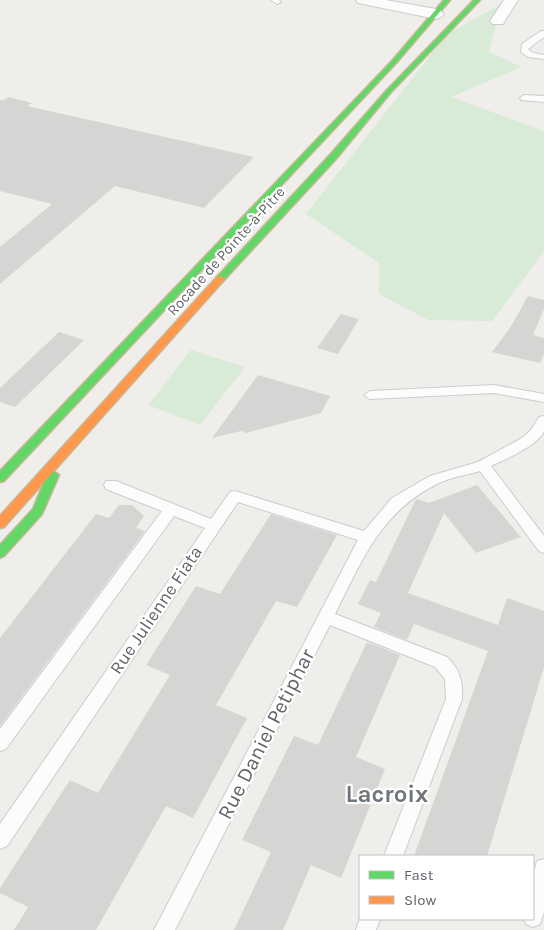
<svg xmlns="http://www.w3.org/2000/svg" width="544" height="930" viewBox="0 0 544 930" font-family="Karla,sans-serif">
<style>
.green{fill:#d8ebd6}
.building{fill:#d6d5d3}
.lines{fill:none;stroke-linecap:round;stroke-linejoin:round}
.lane-casing{stroke:#cbcccc;stroke-width:2}
.street-casing{stroke:#cbcccc;stroke-width:2}
.fast-casing{stroke:#c8b996;stroke-width:3}
.slow-casing{stroke:#c8b996;stroke-width:3}
.lane{fill:#fdfcfc;fill-rule:evenodd}
.street{fill:#fdfcfc;fill-rule:evenodd}
.fast{fill:#63d668;fill-rule:evenodd}
.slow{fill:#ff974d;fill-rule:evenodd}
.labels{text-anchor:middle;stroke-width:4.5;stroke-linejoin:round;paint-order:stroke}
.far-street-label{font-size:15px;fill:#5f6368;stroke:#fff}
.street-label{font-size:18px;fill:#5f6368;stroke:#fff}
.near-street-label{font-size:21px;fill:#5f6368;stroke:#fff}
.near-quarter-label{font-size:24px;font-weight:bold;fill:#70757a;stroke:#fff}
</style>
<rect width="100%" height="100%" fill="#efeeea"/>
<path class="green" d="M501,4L489,52L522,67L451,97L544,131V251L492,321L428,320L379,294V263L306,214L447,34Z
M191,350L245,367L200,425L148,405Z"/>
<path class="building" d="M9,97L32,103L27,106L254,157L204,208L115,186L0,284V247L52,204L0,191V100H4Z
M528,296L544,300V309L533,335L544,338V354L540,363L492,352L510,328Z
M341,314L359,319L338,354L317,348Z
M59,332L84,340L15,407L0,402V388Z
M258,375L330,396L321,413L246,433L241,431L212,438Z
M477,485L521,537L476,553L444,513L408,593L498,625L507,598L544,611V667L487,856H414L488,651L414,624L407,640L374,627L381,613L358,604L370,580L376,582L416,499L429,503Z
M119,505H132L144,516L136,528L145,531L0,726V638L96,514L109,518Z
M271,514L337,535L297,607L276,601L216,705L247,718L193,818L166,806L96,930H14L28,907L0,893V888L70,780L98,793L170,675L146,665L196,586L220,594Z
M367,642L400,655L356,757L385,769L341,878L311,865L283,930H234L271,852L242,840L294,736L318,745Z"/>
<g class="lines">
<defs>
<path id="lane" d="M271,0H279L281,2L277,4Z
M541,31H544V37L528,49L533,53L544,55V59L528,57L521,52L522,44Z
M524,95L544,96V102L521,100L520,98Z
M494,385L544,394V402L494,393L370,399L364,395L370,391Z
M544,416C544,420 544,427 544,431C539,445 504,460 491,466L544,536V553L539,551L480,471C467,475 451,477 439,483C380,512 363,559 335,614L447,657C460,670 463,681 462,699L403,856H384L446,699L445,679L435,667L330,625L175,930H154L358,540L238,502L7,846L0,849V824L205,528L174,516L6,749L0,751V729L162,511L106,489L104,485L106,481H116L211,519L230,492L235,491L364,531L392,498L430,476L478,462L522,438L531,430L539,417Z
M544,859V912L540,924L533,927L526,924L524,919H533V875L537,861Z
M360,918V919H380L376,930H356Z"/>
<path id="street" d="M356,0H386L436,9L441,11L444,14L441,17L436,19L363,4L358,3Z
M504,0H518L503,24H493L490,21Z"/>
<path id="fast" d="M444,0H450L396,63L4,481L0,482V471L392,61Z
M474,0H480L391,92L335,160L223,281H217V277L329,156L387,90Z
M53,471L59,475L42,514L4,556L0,558V545L33,509L47,475Z"/>
<path id="slow" d="M220,276L225,279L223,281L4,527L0,528V516L217,277Z"/>
</defs>
<use href="#lane" class="lane-casing"/>
<use href="#street" class="street-casing"/>
<use href="#fast" class="fast-casing"/>
<use href="#slow" class="slow-casing"/>
<use href="#lane" class="lane"/>
<use href="#street" class="street"/>
<use href="#fast" class="fast"/>
<use href="#slow" class="slow"/>
</g>
<g class="labels">
<g class="far-street-label">
<text transform="translate(226 251) rotate(-48)" y="5">Rocade de Pointe-à-Pitre</text>
</g>
<g class="street-label">
<text transform="translate(156 610) rotate(-56)" y="6">Rue Julienne Fiata</text>
</g>
<g class="near-street-label">
<text transform="translate(266 734) rotate(-63)" y="7">Rue Daniel Petiphar</text>
</g>
<g class="near-quarter-label">
<text x="387" y="802">Lacroix</text>
</g>
</g>
<rect x="359" y="855" width="175" height="65" fill="#ffffff" stroke="#bfc1c3"/>
<rect x="369" y="871" width="25" height="8" fill="#63d668" stroke="#bfc1c3"/>
<text x="404" y="880" font-size="15" fill="#5f6368">Fast</text>
<rect x="369" y="896" width="25" height="8" fill="#ff974d" stroke="#bfc1c3"/>
<text x="404" y="905" font-size="15" fill="#5f6368">Slow</text>
</svg>
